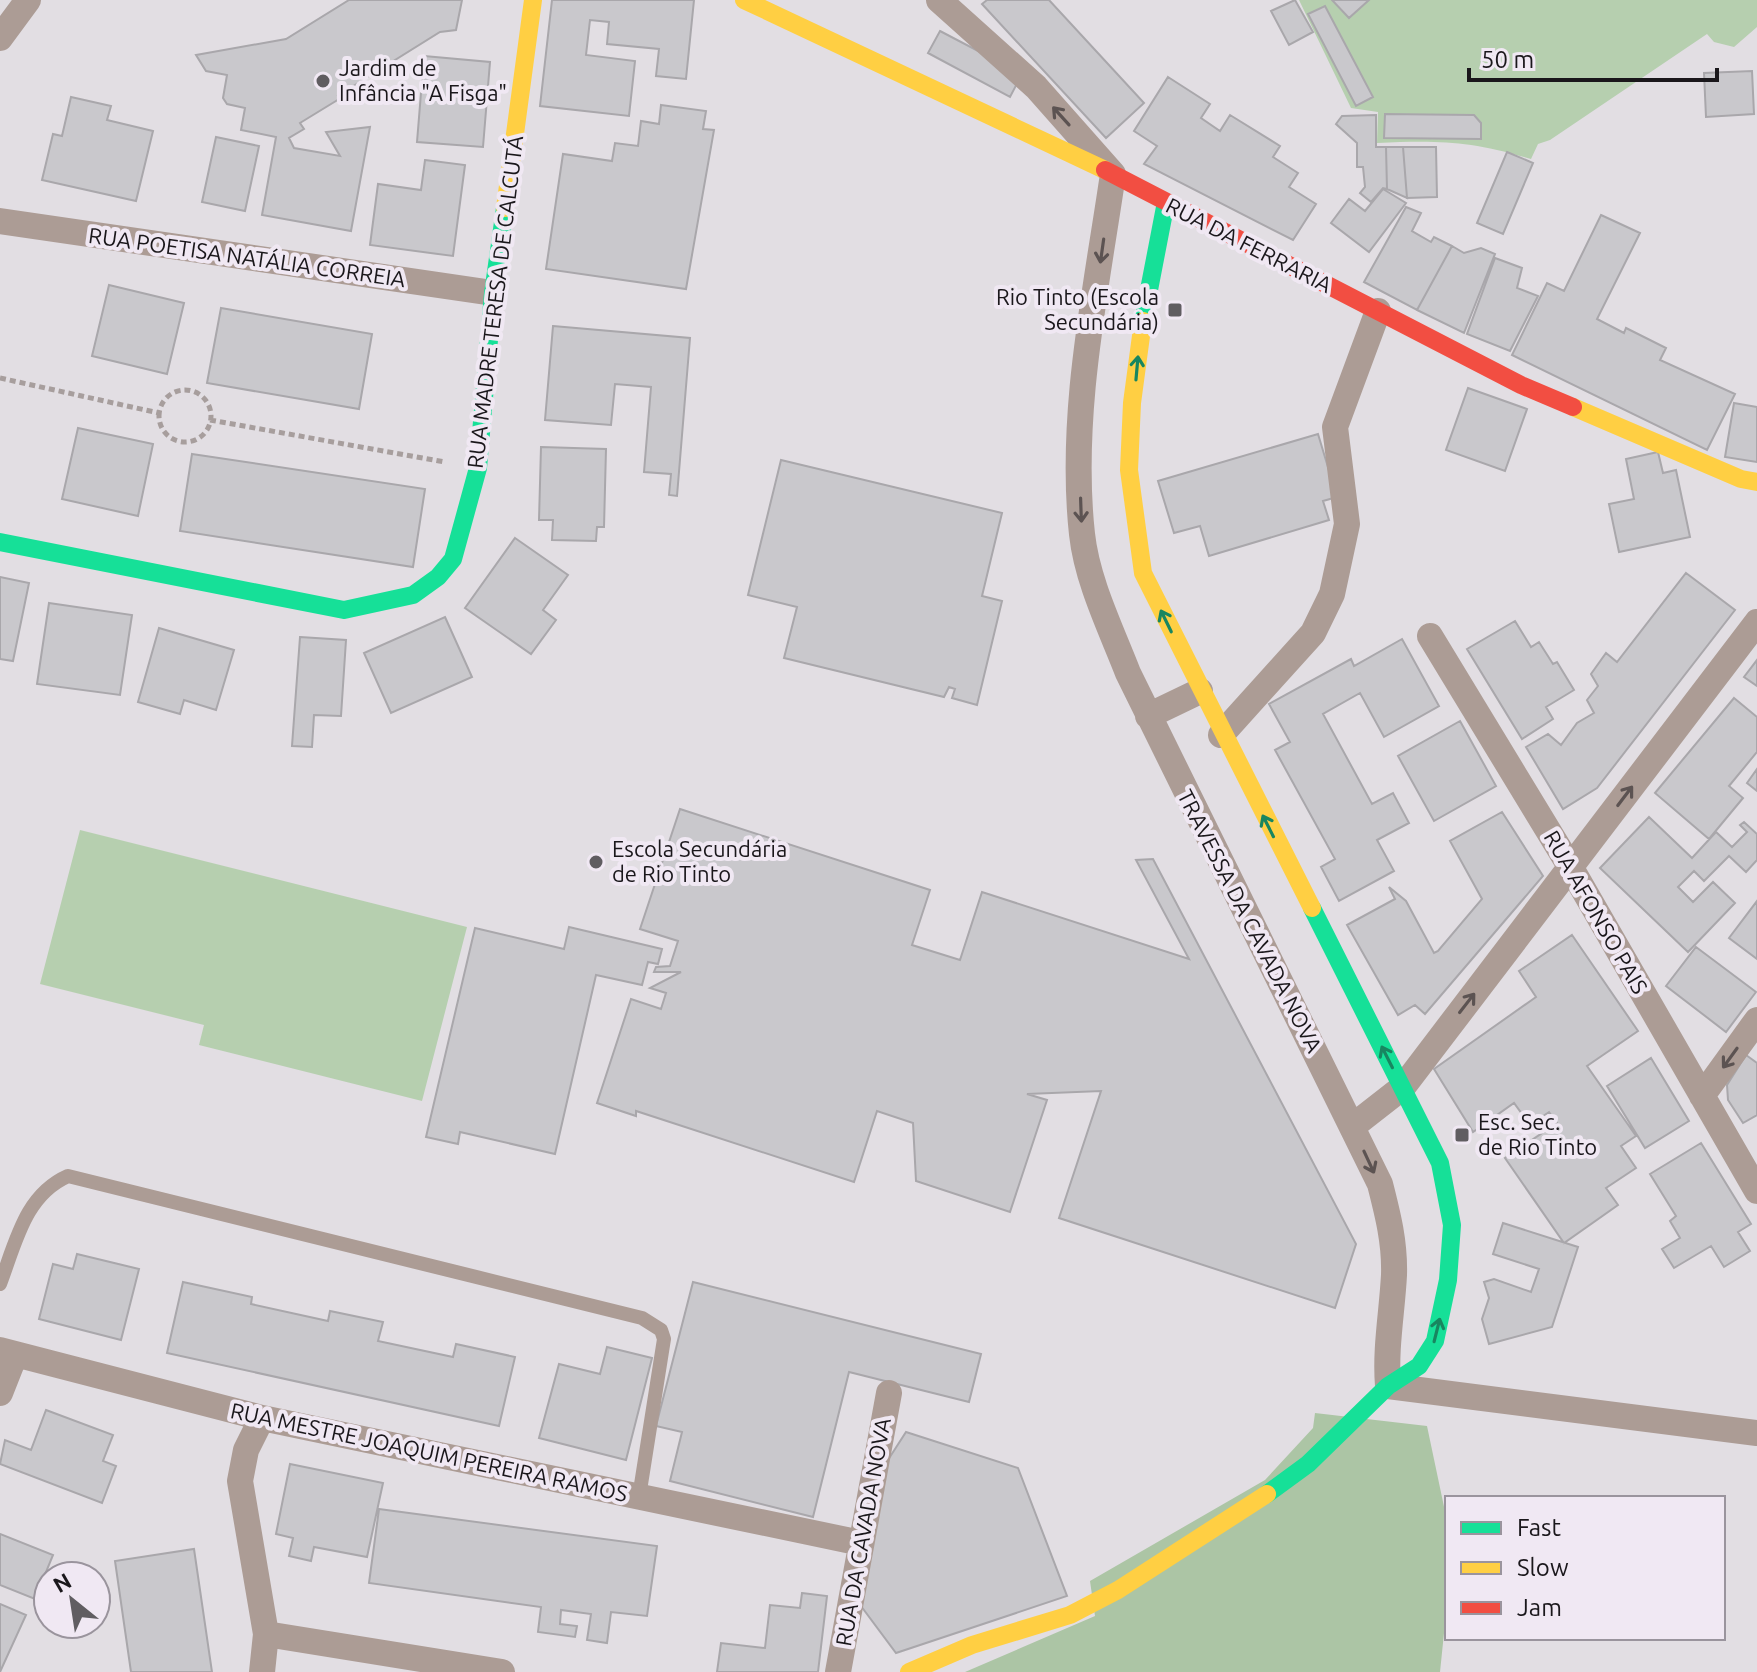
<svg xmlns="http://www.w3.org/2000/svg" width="1757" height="1672" viewBox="0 0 1757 1672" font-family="Ubuntu,sans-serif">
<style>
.green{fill:#b6cfaf}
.forest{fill:#acc5a5}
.building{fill:#c9c8cc;stroke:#a9a7ab;stroke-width:2}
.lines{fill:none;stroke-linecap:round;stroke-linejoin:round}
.path{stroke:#a79e9d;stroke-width:5;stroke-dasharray:6 4;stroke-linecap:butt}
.lane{stroke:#ac9c95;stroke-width:14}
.street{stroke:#ac9c95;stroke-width:26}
.fast{stroke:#16e098;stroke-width:18}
.slow{stroke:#ffcf43;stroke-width:18}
.jam{stroke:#f24e42;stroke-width:18}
.oneway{stroke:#5c5352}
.oneway2{stroke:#188660}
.poi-dot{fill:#605d61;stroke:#f0e8f3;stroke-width:3}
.labels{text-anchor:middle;stroke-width:8;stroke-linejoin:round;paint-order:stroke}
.poi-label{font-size:22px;fill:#1a171b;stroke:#f0e8f3;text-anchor:start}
.street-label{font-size:22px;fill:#1a171b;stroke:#f0e8f3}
</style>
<rect width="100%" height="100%" fill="#e2dee3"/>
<path class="green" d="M1299,0H1757V27L1734,47L1714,42L1707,34L1550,140L1538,144L1531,159C1471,141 1439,140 1377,143L1378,112L1351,108Z
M80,830L467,927L422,1101L199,1045L204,1025L40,984Z"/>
<path class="forest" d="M1315,1413L1427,1426L1447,1521V1604L1440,1672H965L1095,1616L1090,1581L1265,1480L1313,1428Z"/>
<path class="building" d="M349,0H462L456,30L440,32L339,95L344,96L300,123L304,129L289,138L294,148L340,156L326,132L370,127L351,231L262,215L276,137L241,130L245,108L227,104L223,98L227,75L206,71L196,55L286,39Z
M552,0H694L686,79L656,76L659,49L607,44L609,22L590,20L586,55L635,61L629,116L540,106Z
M987,0H1049L1144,103L1106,138L982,4Z
M1295,0L1313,32L1289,45L1271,11Z
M1332,0H1369L1349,18Z
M1325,6L1373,97L1356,106L1308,14Z
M940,31L1022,74L1010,97L928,53Z
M424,56L490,62L483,147L417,142Z
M1752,71L1754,114L1706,117L1704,73Z
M1168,77L1210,104L1201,118L1220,131L1230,115L1280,146L1273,157L1298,173L1289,187L1316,204L1293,240L1144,164L1157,146L1134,131Z
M71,97L111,106L107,120L153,131L136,201L42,180L53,134L62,136Z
M661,105L706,111L703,129L714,130L686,289L546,269L563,154L612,161L615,143L638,146L641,121L659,124Z
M1385,114L1474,115L1481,123V139L1384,138Z
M1376,115V147H1386L1387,189L1383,188L1371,202L1360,193L1365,187L1363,167H1357V143L1336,124L1342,116Z
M216,137L259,146L245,211L202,202Z
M1386,147H1403L1407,198L1387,189Z
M1403,147H1436L1437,197L1407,198Z
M1507,152L1533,163L1503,234L1477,223Z
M425,160L465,165L453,256L370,245L378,184L421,190Z
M1383,189L1406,203L1369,252L1331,223L1349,199L1365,211Z
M1406,207L1421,213L1412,231L1431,242L1434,237L1452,246L1417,310L1364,282Z
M1601,215L1640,233L1597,319L1624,333L1626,328L1666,348L1660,360L1735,394L1707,450L1512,355L1547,283L1564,291Z
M1452,246L1464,253L1481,248L1495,254L1464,333L1417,310Z
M1495,258L1522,268L1517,288L1538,296L1510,351L1467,334Z
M109,285L184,303L167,374L92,356Z
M221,308L372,334L359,409L207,383Z
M553,326L690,338L677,496L669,495L671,474L644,472L651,387L615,384L611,425L545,420Z
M1468,388L1527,409L1505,471L1446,450Z
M1734,403L1757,407V462L1725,457Z
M78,428L153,444L138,516L62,499Z
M1318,434L1337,497L1323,501L1329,520L1209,556L1200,526L1174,533L1158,481Z
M541,447L606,449L604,527H597L596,541L552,540L553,520H539Z
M1658,452L1663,473L1676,470L1690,537L1619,552L1609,504L1634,499L1626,459Z
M192,454L425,489L413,567L180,531Z
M781,460L1002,513L982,596L1002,601L977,705L952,698L955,689L949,687L944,697L784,658L797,607L748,595Z
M515,538L568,575L543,610L556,620L531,654L465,608Z
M1686,573L1735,610L1597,788L1563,809L1526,747L1548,734L1561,745L1577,723L1594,713L1587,700L1598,686L1591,674L1606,653L1617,662Z
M0,577L29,583L13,661L0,659Z
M49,603L132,615L120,695L37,684Z
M445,617L472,677L391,713L364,653Z
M1515,621L1531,647L1539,642L1553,664L1557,662L1574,690L1546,707L1553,719L1522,739L1467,649Z
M159,628L234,650L216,710L184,700L180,714L138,702Z
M300,637L346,640L341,716L314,715L312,747L292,746Z
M1402,639L1439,706L1384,737L1360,693L1323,714L1372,804L1393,793L1409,823L1377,840L1394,871L1339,901L1321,867L1335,859L1275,750L1290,742L1269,704L1351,659L1354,666Z
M1757,660V686L1744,677Z
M1734,698L1757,717V752L1729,786L1743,798L1709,839L1655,793Z
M1460,721L1496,786L1434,821L1398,756Z
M1757,769V791L1747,783Z
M680,809L930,890L912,945L960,960L982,892L1189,959L1136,860L1153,859L1356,1244L1335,1308L1059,1218L1101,1091L1027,1094L1047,1100L1010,1212L916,1181L913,1123L877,1111L854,1182L636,1111V1116L597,1103L631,999L661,1009L666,993L650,988L681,972H654L656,967L670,966L678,941L640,929Z
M1502,812L1543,876L1425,1014L1415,1005L1398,1015L1347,925L1395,899L1389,887L1406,901L1434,953L1438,951L1482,899L1450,841Z
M1649,817L1692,858L1716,832L1732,847L1747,832L1740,825L1744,822L1757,834V860L1746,872L1729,856L1704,881L1694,871L1678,887L1693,902L1713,882L1735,903L1688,952L1600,868Z
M1757,901V959L1729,938Z
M569,927L662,949L658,964L648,962L642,985L596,975L555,1154L460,1132L458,1144L426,1137L475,928L564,949Z
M1572,935L1638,1031L1587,1066L1636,1136L1621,1146L1636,1168L1606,1188L1618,1205L1564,1243L1505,1158L1557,1123L1549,1112L1530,1125L1514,1103L1473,1132L1434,1069L1536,997L1519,971Z
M1696,947L1756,992L1726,1032L1666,986Z
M1746,1055L1757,1063V1115L1743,1123L1728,1100L1727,1085Z
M1651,1058L1689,1121L1645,1148L1607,1086Z
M1701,1143L1751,1224L1738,1232L1750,1251L1724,1267L1711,1246L1674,1268L1662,1249L1680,1238L1670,1221L1676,1216L1650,1174Z
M1503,1223L1578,1247L1552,1327L1489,1344L1482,1319L1489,1298L1484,1282L1494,1279L1531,1292L1539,1269L1493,1254Z
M77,1254L139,1269L121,1340L39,1319L53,1264L73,1269Z
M183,1282L252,1297L251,1304L328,1321L330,1311L383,1322L378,1341L453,1357L456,1344L515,1357L499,1426L167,1353Z
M693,1282L981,1354L969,1402L849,1372L813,1517L670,1481L682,1432L656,1426Z
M607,1347L652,1358L626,1460L539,1438L559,1364L600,1374Z
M46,1410L113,1435L103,1461L116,1466L102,1503L0,1464L5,1440L31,1450Z
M906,1432L1018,1468L1067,1596L896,1653L861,1606L886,1463Z
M290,1464L383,1483L367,1557L314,1547L311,1561L289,1556L293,1538L276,1534Z
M379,1509L657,1546L647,1616L611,1612L607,1643L587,1640L591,1614L561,1610L560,1624L577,1626L575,1637L538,1632L541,1607L369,1583Z
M0,1534L53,1555L35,1599L0,1585Z
M194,1549L212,1672H131L115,1561Z
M802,1593L827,1596L818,1672H717L721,1643L765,1648L770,1605L800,1608Z
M0,1604L26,1615L0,1672Z"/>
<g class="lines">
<path class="path" d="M0,378L159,413
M159 416a26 26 0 1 1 52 0a26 26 0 1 1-52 0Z
M210,420L445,462"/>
<path class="lane" d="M0,1284C16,1242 25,1195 68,1176L642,1318L661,1330L664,1339L639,1497"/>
<path class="street" d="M939,0L1036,87L1113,174C1096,291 1069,415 1082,534C1087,581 1111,629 1128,673L1380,1184C1388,1215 1395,1243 1394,1275C1392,1313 1385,1348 1388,1386L1757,1433
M0,38L28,0
M0,221L493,293
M1430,636L1571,868L1757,1191
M1148,716L1200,691
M1221,735L1313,633L1332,594L1347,524L1335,427L1378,311
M1702,1096L1757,1020
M1353,1126L1403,1087L1757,622
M0,1350L262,1418L861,1543
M0,1393L15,1355
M262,1418L246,1450L240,1481L266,1634L262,1672
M266,1634L502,1672
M838,1672L889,1393"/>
<path class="fast" d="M1143,321L1166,202
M0,542L344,610L413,595L438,577L453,559L478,468L493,293L505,208
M1267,1494L1308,1464L1388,1386L1419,1366L1435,1341L1448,1280L1452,1225L1440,1163L1312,908"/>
<path class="slow" d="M744,0L1105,170
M505,208L533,0
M1143,321L1132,403L1129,470L1143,573L1312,908
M1573,407L1741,479L1757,482
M909,1672L972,1645L1070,1615L1118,1590L1267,1494"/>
<path class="jam" d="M1105,170L1521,385L1573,407"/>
</g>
<defs><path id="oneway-shaft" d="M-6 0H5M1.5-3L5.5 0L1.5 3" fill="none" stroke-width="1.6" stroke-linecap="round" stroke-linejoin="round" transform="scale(2)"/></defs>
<g class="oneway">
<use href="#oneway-shaft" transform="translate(1061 116) rotate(-132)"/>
<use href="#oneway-shaft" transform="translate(1102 251) rotate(98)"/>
<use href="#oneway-shaft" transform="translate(1081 510) rotate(88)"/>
<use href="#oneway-shaft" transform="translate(1625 796) rotate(-53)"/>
<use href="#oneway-shaft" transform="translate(1467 1003) rotate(-52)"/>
<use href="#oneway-shaft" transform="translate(1730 1058) rotate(126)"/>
<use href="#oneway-shaft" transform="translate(1369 1162) rotate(65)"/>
</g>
<g class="oneway2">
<use href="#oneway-shaft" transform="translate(1137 368) rotate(-85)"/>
<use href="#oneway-shaft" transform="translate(1166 621) rotate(-116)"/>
<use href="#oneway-shaft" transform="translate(1268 826) rotate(-117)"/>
<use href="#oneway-shaft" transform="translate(1387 1057) rotate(-117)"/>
<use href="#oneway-shaft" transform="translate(1437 1330) rotate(-76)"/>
</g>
<g class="poi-dot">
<circle cx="323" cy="81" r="8"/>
<rect x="1167" y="302" width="16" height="16" rx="4"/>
<circle cx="596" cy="862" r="8"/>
<rect x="1454" y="1127" width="16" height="16" rx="4"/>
</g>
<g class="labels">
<g class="poi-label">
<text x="339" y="76">Jardim de<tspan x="339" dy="25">Infância "A Fisga"</tspan></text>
<text x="1159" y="305" text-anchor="end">Rio Tinto (Escola<tspan x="1159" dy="25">Secundária)</tspan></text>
<text x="612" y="857">Escola Secundária<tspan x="612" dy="25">de Rio Tinto</tspan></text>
<text x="1478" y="1130">Esc. Sec.<tspan x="1478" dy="25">de Rio Tinto</tspan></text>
</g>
<g class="street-label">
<text transform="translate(1249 245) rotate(27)" y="8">RUA DA FERRARIA</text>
<text transform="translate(247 257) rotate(8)" y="8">RUA POETISA NATÁLIA CORREIA</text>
<text transform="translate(495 302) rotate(-83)" y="8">RUA MADRE TERESA DE CALCUTÁ</text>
<text transform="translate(1596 912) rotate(60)" y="8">RUA AFONSO PAIS</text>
<text transform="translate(1250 921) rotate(63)" y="8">TRAVESSA DA CAVADA NOVA</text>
<text transform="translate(429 1452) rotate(12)" y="8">RUA MESTRE JOAQUIM PEREIRA RAMOS</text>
<text transform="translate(863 1532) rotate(-80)" y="8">RUA DA CAVADA NOVA</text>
</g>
</g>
<rect x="1445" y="1496" width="280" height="144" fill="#f0e8f3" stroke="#9a949d" stroke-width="2"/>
<rect x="1461" y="1522" width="40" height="12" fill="#16e098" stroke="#9a949d" stroke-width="2"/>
<text x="1517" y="1536" font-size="24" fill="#1a171b">Fast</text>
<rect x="1461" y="1562" width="40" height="12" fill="#ffcf43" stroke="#9a949d" stroke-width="2"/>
<text x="1517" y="1576" font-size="24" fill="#1a171b">Slow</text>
<rect x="1461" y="1602" width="40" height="12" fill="#f24e42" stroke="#9a949d" stroke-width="2"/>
<text x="1517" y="1616" font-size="24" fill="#1a171b">Jam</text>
<g transform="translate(72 1600) rotate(330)"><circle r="38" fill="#f0e8f3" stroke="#9a949d" stroke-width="2"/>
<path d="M0-6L14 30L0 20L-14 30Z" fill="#605d61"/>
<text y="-12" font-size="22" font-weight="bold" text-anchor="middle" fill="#1a171b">N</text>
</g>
<path d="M1469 68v12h248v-12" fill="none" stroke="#1a171b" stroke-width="4"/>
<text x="1481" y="68" font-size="24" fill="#1a171b" stroke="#f0e8f3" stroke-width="6" paint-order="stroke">50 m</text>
</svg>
